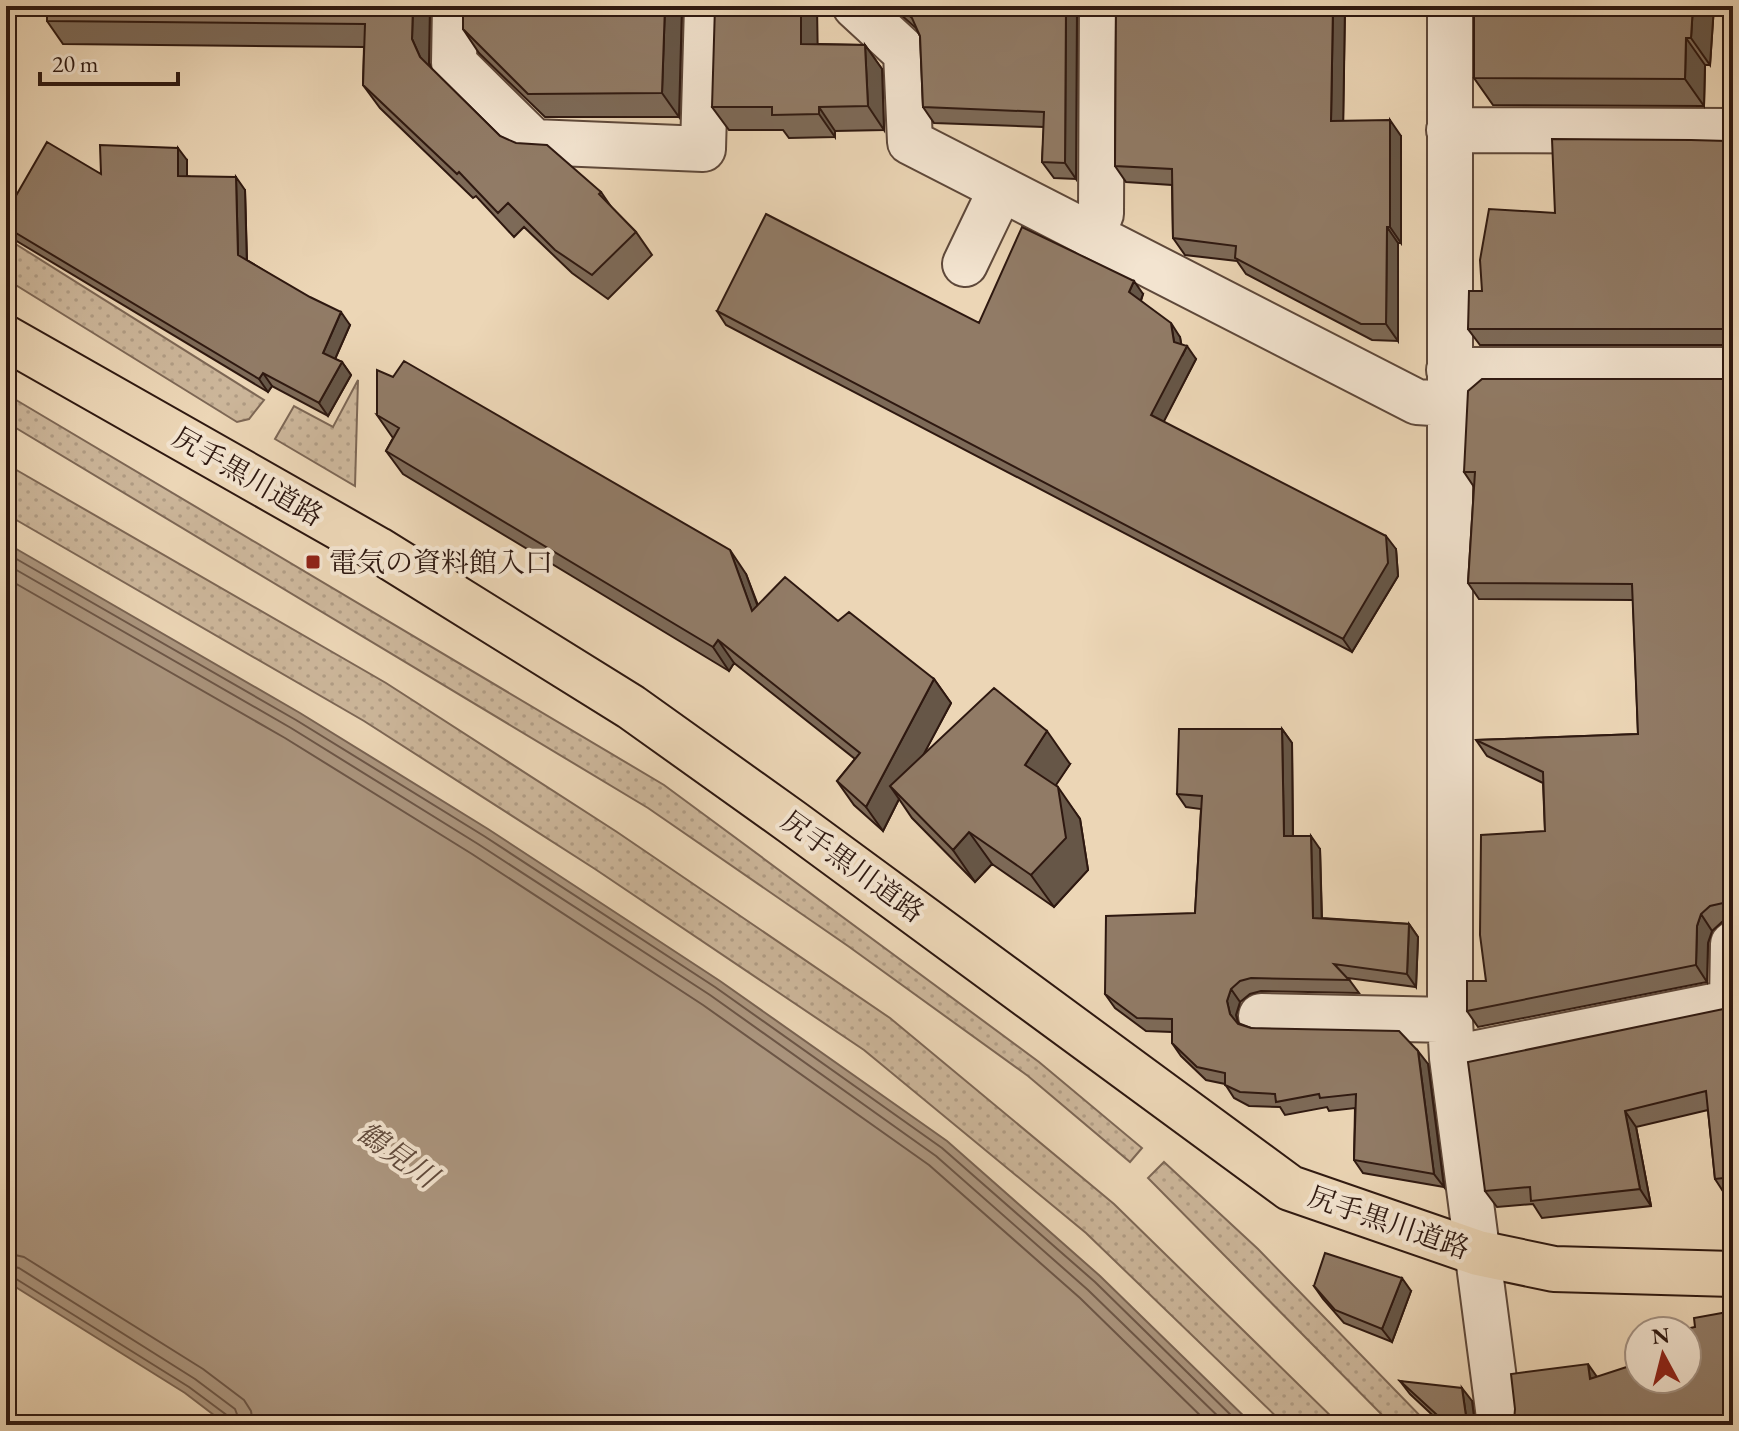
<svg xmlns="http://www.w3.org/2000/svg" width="1739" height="1431" viewBox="0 0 1739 1431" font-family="'EB Garamond','Noto Serif JP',serif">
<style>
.grass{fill:url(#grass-dots);stroke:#7d6755;stroke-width:2}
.water{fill:#ab957e;stroke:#796352;stroke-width:2}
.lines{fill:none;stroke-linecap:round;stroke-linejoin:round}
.shore{stroke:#6c5647;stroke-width:2}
.minor-casing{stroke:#5e483a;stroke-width:48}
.major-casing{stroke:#2e1810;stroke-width:48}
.minor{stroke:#f3e4d0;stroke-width:44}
.major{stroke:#ecd6b6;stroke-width:44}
.wall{fill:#7d6a58;stroke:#2e1810;stroke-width:2}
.shaded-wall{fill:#665647;stroke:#2e1810;stroke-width:2}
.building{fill:#917b66;stroke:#2e1810;stroke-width:2}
.poi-dot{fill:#8f2418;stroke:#f3e4d0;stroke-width:3}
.labels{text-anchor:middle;stroke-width:8;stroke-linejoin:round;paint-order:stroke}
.street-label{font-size:28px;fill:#2e1810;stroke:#f3e4d0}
.poi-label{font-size:28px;fill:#2e1810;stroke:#f3e4d0;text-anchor:start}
.water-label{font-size:30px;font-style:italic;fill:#604a3c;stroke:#f3e4d0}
</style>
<defs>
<pattern id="grass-dots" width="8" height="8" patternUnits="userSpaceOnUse" patternTransform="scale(2)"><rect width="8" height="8" fill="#ccb69a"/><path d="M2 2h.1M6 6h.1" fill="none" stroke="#b09c84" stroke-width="1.8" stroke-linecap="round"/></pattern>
</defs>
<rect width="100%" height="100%" fill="#ecd6b6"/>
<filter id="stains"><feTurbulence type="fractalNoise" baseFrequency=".0025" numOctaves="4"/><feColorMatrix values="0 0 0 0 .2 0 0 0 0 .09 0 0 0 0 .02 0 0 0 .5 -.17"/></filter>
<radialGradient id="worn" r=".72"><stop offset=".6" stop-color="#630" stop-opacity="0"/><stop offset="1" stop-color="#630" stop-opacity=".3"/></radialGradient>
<path class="grass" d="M6,238L264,400L249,419L237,422L6,279Z
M358,380L355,486L275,439L294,406L333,427Z
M6,394L664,785L1039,1062L1142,1148L1130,1162L1028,1076L848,946L648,808L6,422Z
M6,464L386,683L617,832L890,1018L1114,1204L1340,1425H1285L1086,1233L864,1050L595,869L364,721L6,514Z
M1164,1162L1258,1249L1429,1425H1392L1148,1178Z"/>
<path class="water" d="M6,543L300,713L488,829L720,981L947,1141L1100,1276L1253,1425H227L185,1393L6,1281Z"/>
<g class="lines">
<path class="shore" d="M6,553L296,720L484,836L715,987L942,1148L1095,1282L1241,1425
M6,564L291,728L478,844L710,995L936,1156L1088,1290L1227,1425
M6,578L285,738L472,854L703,1005L929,1165L1080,1298L1210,1425
M6,1253L24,1257L203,1369L244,1400L251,1411L253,1425
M6,1265L19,1268L195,1379L235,1409L241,1425
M6,1275L13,1277L189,1387L228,1416L231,1425"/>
<defs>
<path id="minor" d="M455,6L454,63L534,142L703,149L707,6
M855,6L906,53L910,142L1417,402L1449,404
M1450,6V1020L1452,1058L1500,1425
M1449,130L1733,131
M1090,235L1101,214L1102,6
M965,264L1001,189
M1449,370H1733
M1732,1002L1733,944
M1261,1016L1450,1020
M1452,1058L1733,1002"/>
<path id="major" d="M6,338L377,549L631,707L792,822L1290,1188L1478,1253L1554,1269L1733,1274"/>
</defs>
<use href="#minor" class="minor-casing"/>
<use href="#major" class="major-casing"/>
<use href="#minor" class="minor"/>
<use href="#major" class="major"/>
</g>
<path class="wall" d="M47,6H430L429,63L431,68L500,136L601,192L612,208L636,232L652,255L608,299L572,273L524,227L514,237L476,196L473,198L380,108L363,85L364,47L63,44L47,21Z
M463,6H682L679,117H545L479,53L463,29Z
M894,6H1077L1076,179L1054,178L1042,162L1044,127L934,123L923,107L920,36L916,28L899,13Z
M1116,6H1345L1343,121L1401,136V243H1398V341L1372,340L1246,274L1237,261L1185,255L1173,238L1172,185L1126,182L1115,166Z
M1714,6L1710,65H1705L1704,106L1493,105L1474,78Z
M818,44L865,45L882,69L884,130L835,131V137L789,138L783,130H729L712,107Z
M1730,145H1733V345H1480L1468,329L1482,291L1555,213Z
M187,160V176L245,190L247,260L350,325L335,359L342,362L351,375L328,416L272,386L268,392L15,240L6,227L101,174Z
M1143,294L1141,301L1180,337L1181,344L1196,359L1163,422L1396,549L1398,576L1352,652L726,325L717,311L979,323Z
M1733,376V919L1722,922L1712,931L1708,943L1707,982L1478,1027L1467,1011L1486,981L1545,831L1543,783L1487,756L1476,740L1638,734L1633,600L1479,599L1468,583L1474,487L1464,472Z
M377,415L746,574L758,605L838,621L934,679L951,703L923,755L1070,764L1055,785L1080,819L1088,870L1054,907L992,864L975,882L912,818L899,799L883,831L854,805L837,781L855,759L734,663L729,671L403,474L386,451L393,438Z
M1282,729L1292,743L1293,836L1320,849L1322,918L1409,924L1418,937L1416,987L1348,978L1359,993L1261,991L1250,994L1240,1002L1236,1015L1238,1023L1251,1028L1428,1064L1444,1187L1363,1173L1354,1160L1355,1108L1329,1111L1327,1107L1285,1115L1280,1107L1249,1106L1234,1098L1225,1084L1206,1080L1181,1056L1172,1043V1032L1146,1031L1115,1008L1105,994L1195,913L1201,809L1186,807L1177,794Z
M1733,1007V1195L1726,1196L1715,1179L1708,1110L1636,1127L1651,1206L1542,1218L1533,1204L1497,1207L1485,1191Z
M1314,1286L1411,1291L1392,1342L1344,1323L1323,1299Z
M1400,1381L1472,1401L1475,1425H1443L1410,1394Z"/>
<path class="shaded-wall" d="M413,6H430L429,63L436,80L420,57L412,39Z
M665,6H682L679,117L662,93Z
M801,6H817L818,68L801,44Z
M1066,6H1077L1076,179L1065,163Z
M1333,6H1345L1343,137L1331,121Z
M1693,6H1714L1710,65L1691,38Z
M1686,38L1705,65L1704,106L1685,79Z
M865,45L882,69L884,130L868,106Z
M819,107L835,131V137L819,114Z
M1390,120L1401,136V243L1390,227Z
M178,148L187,160V189L178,176Z
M236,177L245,190L247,268L238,255Z
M1387,227L1398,243V341L1386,324Z
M1134,281L1143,294L1139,305L1129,292Z
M341,312L350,325L332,366L323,353Z
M1171,323L1180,337L1183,354L1187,346L1196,359L1160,429L1151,415L1174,342Z
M342,362L351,375L328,416L319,403Z
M263,373L272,386L268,392L259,379Z
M1386,536L1396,549L1398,576L1352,652L1343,639Z
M730,550L746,574L768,635L752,611Z
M718,640L734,663L729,671L713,647Z
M934,679L951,703L901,797L890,786L899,799L883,831L866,807Z
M1282,729L1292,743L1293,849L1284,836Z
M1047,731L1070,764L1048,797L1025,765Z
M1058,787L1080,819L1088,870L1054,907L1031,875Z
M969,832L992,864L975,882L953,850Z
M1311,836L1320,849L1322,931L1313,918Z
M1701,914L1712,931L1708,943L1707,982L1696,965L1697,926Z
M1409,924L1418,937L1416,987L1407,974Z
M1231,989L1240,1002L1236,1015L1239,1027L1230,1014L1227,1001Z
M1418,1051L1428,1064L1444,1187L1434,1174Z
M1625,1111L1636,1127L1651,1206L1640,1189Z
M1402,1278L1411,1291L1392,1342L1382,1329Z
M1588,1364L1597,1377L1590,1379Z
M1462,1388L1472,1401L1475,1425H1471L1466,1416Z"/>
<path class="building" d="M47,6H413L412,39L420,57L500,136L516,143L547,145L601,192L599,194L636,232L592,275L555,250L508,203L498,213L459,172L457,174L363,85L365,24L47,21Z
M463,6H665L662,93L528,94L463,29Z
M715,6H801V44L865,45L868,106L819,107V114L772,115V107H712Z
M898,6H1066L1065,163L1042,162L1044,112L923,107L920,36L912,18Z
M1116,6H1333L1331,121L1390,120V227H1387L1386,324H1361L1235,258L1236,246L1173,238L1172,169L1115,166Z
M1474,6H1693L1691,38H1686L1685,79L1474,78Z
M1552,139L1691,140L1727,141V145H1733V332L1722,329H1468L1469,291H1482L1480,260L1489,209L1555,213Z
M47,142L101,174L100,145L178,148V176L236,177L238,255L310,297L341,312L323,353L342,362L319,403L263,373L259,379L6,227V213Z
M766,214L979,323L1022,227L1134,281L1129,292L1171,323L1174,342L1187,346L1151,415L1386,536L1388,563L1343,639L717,311Z
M404,361L730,550L752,611L785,577L838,621L849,612L934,679L866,807L837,781L860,753L718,640L713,647L386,451L399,428L377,415V370L393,377Z
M1733,376V906L1723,903L1710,906L1701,914L1697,926L1696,965L1467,1011V981H1486L1480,935L1481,835L1545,831L1543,772L1476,740L1638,734L1632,584L1468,583L1475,472H1464L1468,391L1482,379H1722Z
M994,688L1047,731L1025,765L1058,787L1066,838L1031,875L969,832L953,850L890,786Z
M1179,729H1282L1284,836H1311L1313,918L1409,924L1407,974L1334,964L1349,980L1251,978L1240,981L1231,989L1227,1001L1230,1014L1238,1024L1251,1028L1399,1031L1418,1051L1434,1174L1354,1160L1356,1094L1320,1098L1319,1094L1276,1102L1275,1094L1240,1092L1225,1085V1073L1197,1067L1172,1043V1019L1137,1018L1105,994L1106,916L1195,913L1202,796L1177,794Z
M1733,1007V1177L1715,1179L1706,1091L1625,1111L1640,1189L1531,1201L1530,1187L1485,1191L1468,1062Z
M1325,1253L1402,1278L1382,1329L1335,1310L1314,1286Z
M1733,1311V1425H1511L1514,1421L1515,1409L1511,1374L1588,1364L1590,1379L1639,1363V1379H1687V1331H1676L1695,1327L1694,1318Z
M1400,1381L1462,1388L1466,1416L1471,1425H1448Z"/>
<rect class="poi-dot" x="305" y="554" width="16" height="16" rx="4"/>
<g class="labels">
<g class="street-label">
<text transform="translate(248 476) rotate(30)" y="10">尻手黒川道路</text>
<text transform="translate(853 866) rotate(36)" y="10">尻手黒川道路</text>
<text transform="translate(1389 1222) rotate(19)" y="10">尻手黒川道路</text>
</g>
<g class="poi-label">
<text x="329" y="572">電気の資料館入口</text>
</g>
<g class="water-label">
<text transform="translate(397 1155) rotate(35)" y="10">鶴見川</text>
</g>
</g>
<rect width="1739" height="1431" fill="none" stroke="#ecd6b6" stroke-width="32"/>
<rect x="8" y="8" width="1723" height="1415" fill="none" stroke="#2e1810" stroke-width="4"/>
<rect x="16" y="16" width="1707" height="1399" fill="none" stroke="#2e1810" stroke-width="2"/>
<g transform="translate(1663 1355) rotate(353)"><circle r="38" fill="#f3e4d0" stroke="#a49283" stroke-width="2"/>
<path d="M0-6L14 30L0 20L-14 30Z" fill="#8f2418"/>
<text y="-12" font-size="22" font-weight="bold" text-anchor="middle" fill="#2e1810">N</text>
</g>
<path d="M40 72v12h138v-12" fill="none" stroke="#2e1810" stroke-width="4"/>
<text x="52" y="72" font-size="24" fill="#2e1810" stroke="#f3e4d0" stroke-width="6" paint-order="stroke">20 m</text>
<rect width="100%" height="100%" filter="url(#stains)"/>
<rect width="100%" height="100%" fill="url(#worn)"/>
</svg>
